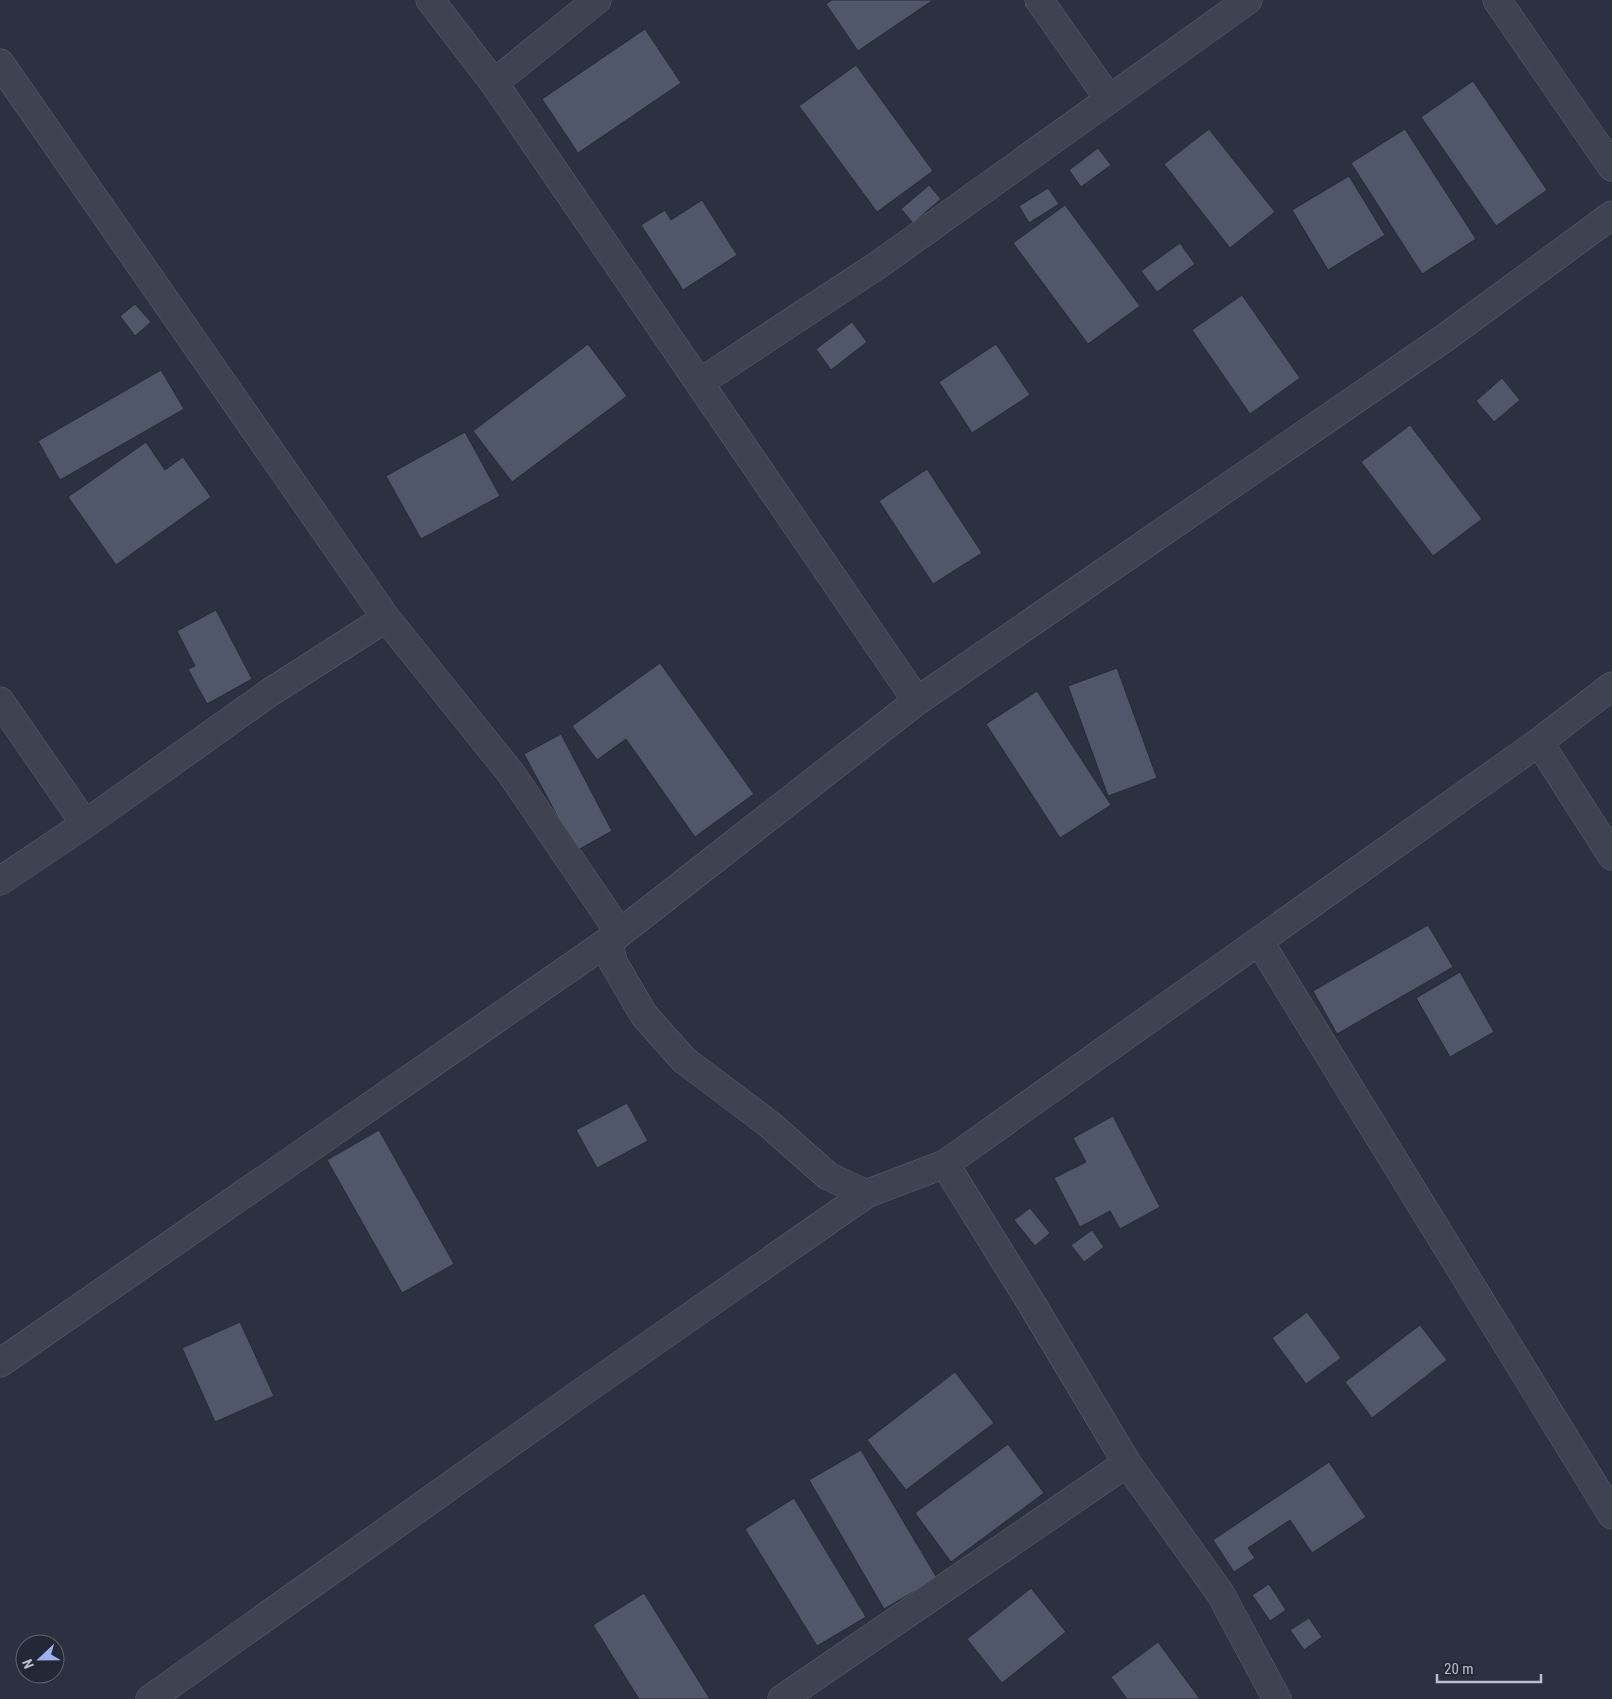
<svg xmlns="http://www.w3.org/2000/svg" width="1612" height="1699" viewBox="0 0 1612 1699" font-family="'Roboto Condensed',sans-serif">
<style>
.building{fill:#51576a;stroke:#252a39}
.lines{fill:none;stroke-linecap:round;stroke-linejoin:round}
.street-casing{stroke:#5d616f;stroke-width:29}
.street{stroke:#3f4351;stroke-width:28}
</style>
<rect width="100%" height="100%" fill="#2b3141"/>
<path class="building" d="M832,0H933L858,51L826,4Z
M645,29L681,83L578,153L542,99Z
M856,65L933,171L877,212L799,106Z
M1473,81L1547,190L1496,226L1421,117Z
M1209,129L1275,212L1230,248L1164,164Z
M1405,129L1476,239L1422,274L1351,163Z
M1098,148L1111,165L1081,187L1069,170Z
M1349,176L1385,235L1328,270L1292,210Z
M929,185L941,199L913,223L901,209Z
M1048,188L1059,204L1029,223L1019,206Z
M702,200L737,255L683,290L641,225L665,210L671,220Z
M1065,205L1140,306L1088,344L1013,243Z
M1180,243L1195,264L1157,292L1141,271Z
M1242,295L1300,378L1250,414L1192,330Z
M135,304L151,322L135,336L120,316Z
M852,322L867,342L831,370L816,349Z
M588,344L627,396L512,482L473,431Z
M996,344L1030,395L972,433L939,382Z
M161,370L184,409L60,480L38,441Z
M1502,378L1520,400L1494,422L1476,401Z
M1410,425L1482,519L1433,556L1361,462Z
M465,432L500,496L421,539L386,476Z
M146,442L165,470L183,457L211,497L116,565L68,497Z
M927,469L982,553L933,584L879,501Z
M216,610L252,679L207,704L188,669L195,666L177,631Z
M660,663L754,794L695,837L626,739L597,760L572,726Z
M1117,668L1157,778L1108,796L1068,686Z
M1037,691L1111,805L1060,838L986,724Z
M561,734L612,831L576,851L524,754Z
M1428,925L1453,967L1337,1034L1313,991Z
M1460,972L1494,1032L1450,1057L1416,998Z
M627,1103L648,1141L597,1168L576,1130Z
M1113,1116L1160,1207L1120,1229L1110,1211L1080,1227L1054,1178L1086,1162L1073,1138Z
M379,1130L454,1264L402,1293L327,1160Z
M1030,1208L1050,1233L1035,1246L1014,1220Z
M1092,1230L1104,1247L1084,1262L1071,1245Z
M1307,1312L1341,1358L1306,1384L1272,1338Z
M240,1322L274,1396L215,1422L182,1348Z
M1420,1325L1447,1360L1372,1418L1345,1382Z
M955,1372L994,1423L906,1490L867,1440Z
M1008,1444L1044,1493L951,1562L915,1513Z
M861,1450L937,1578L884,1609L809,1480Z
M1329,1462L1366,1517L1312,1553L1290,1520L1248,1548L1255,1558L1234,1572L1213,1540Z
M794,1498L866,1617L817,1646L745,1529Z
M1269,1584L1286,1610L1270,1621L1252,1595Z
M1031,1588L1066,1632L1002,1683L967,1639Z
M644,1593L710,1699H639L593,1625Z
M1309,1618L1322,1637L1304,1650L1290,1630Z
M1158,1642L1200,1699H1127L1111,1677Z"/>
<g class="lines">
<defs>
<path id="street" d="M430,0L494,83L917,701
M1039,0L1109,99
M1497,0L1612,167
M0,63L386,618L510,772L620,933L609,942L613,962L644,1015L684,1060L769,1124L828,1176L866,1194
M494,83L597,0
M699,383L878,265L1248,0
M0,701L85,824
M1539,742L1612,856
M0,881L85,824L269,693L386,618
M1259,941L1612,1515
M945,1164L1033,1306L1127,1463L1220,1593L1277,1699
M0,1363L620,933L917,701L1446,337L1612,215
M150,1699L585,1390L866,1194L945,1164L1539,742L1612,686
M782,1699L1127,1463"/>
</defs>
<use href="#street" class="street-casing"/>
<use href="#street" class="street"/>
</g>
<g transform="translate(40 1659) rotate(248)"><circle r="24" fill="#232837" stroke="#606472"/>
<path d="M0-4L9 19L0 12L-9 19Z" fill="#9eb1ee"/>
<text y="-8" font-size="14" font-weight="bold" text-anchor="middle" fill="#bcbfcb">N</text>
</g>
<path d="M1437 1674v8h104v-8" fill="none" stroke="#bcbfcb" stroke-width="2.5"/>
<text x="1444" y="1674" font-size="15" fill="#bcbfcb" stroke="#232837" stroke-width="4" paint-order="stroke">20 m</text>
</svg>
